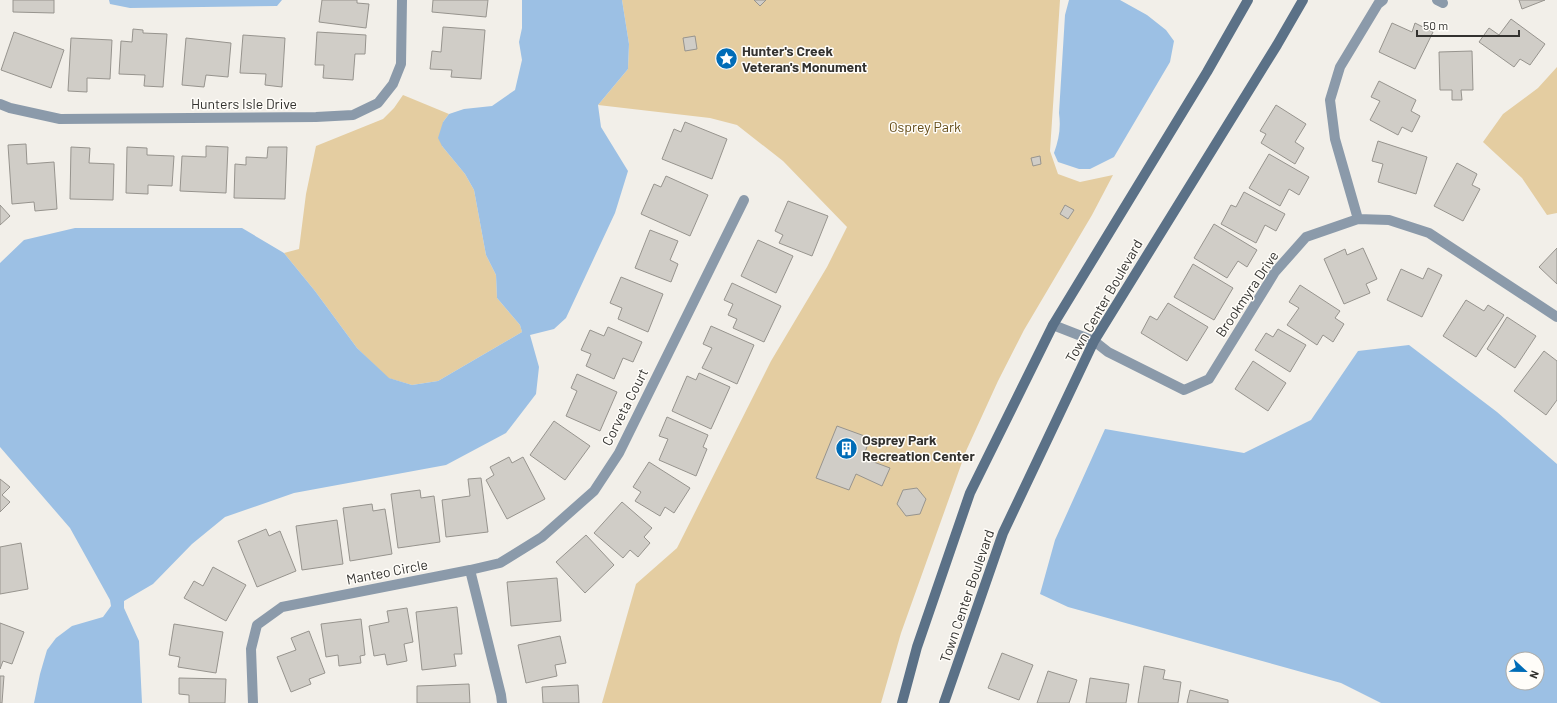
<svg xmlns="http://www.w3.org/2000/svg" width="1557" height="703" viewBox="0 0 1557 703" font-family="Barlow,sans-serif">
<style>
.green{fill:#e4cda1}
.water{fill:#9cc0e4;fill-rule:evenodd}
.building{fill:#d0cdc7;stroke:#97948e}
.lines{fill:none;stroke-linecap:round;stroke-linejoin:round}
.street{stroke:#8b9aaa;stroke-width:10}
.secondary{stroke:#5b7187;stroke-width:10}
.labels{text-anchor:middle;stroke-width:3;stroke-linejoin:round;paint-order:stroke}
.poi-label{font-size:14px;font-weight:bold;fill:#33322f;stroke:#fffdf9;text-anchor:start}
.street-label{font-size:14px;fill:#33322f;stroke:#fffdf9}
.park-label{font-size:14px;fill:#644c18;stroke:#fffdf9}
</style>
<rect width="100%" height="100%" fill="#f2efe9"/>
<path class="green" d="M622,0H1060L1050,151L1058,174L1080,182L1113,175L1092,215L1024,330L998,381L966,451L901,633L881,703H602L636,584L677,548L771,361L827,267L847,227L783,161L737,125L710,118L598,105L628,69L629,44Z
M1557,67V213L1547,215L1522,178L1483,142L1503,114L1538,88Z
M403,95L449,114L443,122L442,146L465,174L474,190L486,255L496,275L497,298L520,325L522,332L438,381L412,385L388,378L357,348L315,291L284,253L299,249L306,194L316,146L383,119L394,108Z"/>
<path class="water" d="M109,0H282L277,6L130,8L110,4Z
M522,0H622L629,44L628,69L598,105L601,127L628,171L615,213L566,318L554,329L530,335L539,367L536,394L506,433L446,465L294,493L225,517L192,544L153,584L124,601V608L139,641L142,703H34L40,674L47,650L56,638L72,626L103,617L111,606L110,600L70,528L0,447V263L24,240L75,228H242L284,253L315,291L357,348L389,378L412,385L438,381L522,332L520,325L497,298L496,275L486,255L474,190L465,174L442,146L438,138L443,122L449,114L464,109L492,106L515,90L522,60L519,42L522,28Z
M1069,0H1120L1147,15L1166,30L1174,41L1170,62L1114,157L1090,169H1079L1058,162L1054,153C1059,139 1061,128 1059,113L1065,15Z
M1409,345L1497,412L1557,464V703H1381L1341,683L1068,607L1040,594L1055,540L1105,429L1244,453L1311,420L1358,351ZM1513,659H1537V683H1513Z"/>
<path class="building" d="M13,0H54V13L13,12Z
M322,0H357V3L369,4L366,28L319,22Z
M433,0H488L486,17L432,12Z
M754,0H766L760,6Z
M1519,0H1545L1522,9Z
M1511,19L1545,44L1530,65L1520,59L1514,67L1479,42L1489,28L1499,35Z
M1392,23L1412,32L1415,23L1433,32L1415,69L1379,52Z
M443,27L485,30L481,79L451,77L452,70L430,69L432,51L441,52Z
M133,29L143,30V33L167,34L163,87L144,86L145,75L119,74L121,41L132,42Z
M14,32L64,50L51,88L1,70Z
M317,32L366,35L365,54H355L353,80L323,78L324,65H315Z
M243,35L285,38L282,87L265,85L266,74L240,73Z
M695,36L697,49L685,51L683,38Z
M71,38L112,40L110,79L87,78V92L68,91Z
M186,38L231,43L228,77L206,75L204,87L182,85Z
M1472,51L1473,90H1461L1462,100H1452V90H1440L1439,52Z
M1379,81L1416,100L1411,111L1420,116L1412,132L1402,127L1398,135L1370,120L1380,101L1371,97Z
M1276,105L1306,124L1295,142L1304,148L1295,164L1261,143L1266,134L1260,131Z
M685,122L727,139L712,179L662,159L674,129L681,132Z
M1378,141L1427,157L1416,194L1378,182L1383,164L1372,161Z
M26,144L27,164L54,162L57,209L35,211L34,202L12,204L8,145Z
M206,146L228,147L226,193L180,191L182,156L206,157Z
M71,147L90,148L89,163L114,164L113,200L70,199Z
M127,147L147,148V155L174,156L172,186L148,185V194L126,193Z
M268,147H287L285,199L234,198L235,164L246,165V157L267,158Z
M1269,154L1309,177L1299,195L1289,189L1280,206L1249,188Z
M1040,156L1041,164L1033,166L1031,158Z
M1457,163L1477,174L1472,185L1480,189L1463,221L1434,206Z
M666,176L708,195L690,236L641,214L654,184L661,187Z
M1244,192L1285,214L1276,231L1265,225L1256,243L1221,224L1231,205L1236,207Z
M788,201L828,216L812,256L779,243L783,235L775,231Z
M0,205L10,216L0,225Z
M1065,205L1074,210L1068,219L1060,214Z
M1214,224L1257,250L1247,267L1238,261L1227,278L1194,258Z
M650,230L678,241L670,260L678,264L671,282L635,268Z
M758,240L793,256L776,293L741,276Z
M1363,248L1377,279L1366,284L1370,293L1344,304L1324,259L1345,249L1347,255Z
M1557,248V284L1539,267Z
M1193,264L1233,288L1214,320L1174,297Z
M1428,268L1442,275L1422,317L1387,300L1401,269L1423,279Z
M621,277L663,294L648,332L618,319L622,308L610,303Z
M732,283L781,306L764,342L733,328L737,319L728,315L733,304L724,300Z
M1300,285L1340,311L1335,318L1344,324L1333,342L1323,335L1317,345L1287,325L1299,308L1289,302Z
M1466,300L1484,311L1488,305L1504,315L1476,357L1443,336Z
M1168,303L1208,327L1187,361L1141,333L1150,316L1157,320Z
M1507,317L1536,336L1515,368L1487,349Z
M711,326L754,345L737,384L702,368L712,348L703,344Z
M608,327L642,342L633,362L623,358L614,379L586,366L591,354L581,350L590,330L604,336Z
M1278,329L1306,345L1290,372L1255,350L1266,333L1273,337Z
M1544,351L1557,361V400L1546,415L1514,391Z
M1253,361L1286,383L1268,411L1235,389Z
M699,373L730,387L711,429L672,411L687,376L696,380Z
M577,374L617,392L600,431L566,416L577,391L571,388Z
M667,417L708,435L703,447L707,449L696,476L659,460L668,439L659,436Z
M554,421L590,446L565,480L530,455Z
M837,426L870,438L863,458L890,468L882,486L856,474L849,490L816,478Z
M509,457L512,463L523,457L545,499L507,519L486,480L494,475L490,467Z
M649,462L690,488L674,513L665,507L660,516L635,501L641,492L633,487Z
M481,478L488,532L446,537L442,500L470,496L468,479Z
M0,479L10,487L2,495L10,502L0,512Z
M917,488L926,499L920,514L906,516L897,504L903,490Z
M420,490L421,498L434,496L440,542L398,548L391,494Z
M622,502L652,528L644,537L650,543L638,557L630,550L623,558L594,533Z
M372,504L373,511L385,509L392,554L350,561L343,508Z
M337,520L343,564L302,570L296,526Z
M266,529L269,536L280,531L296,571L257,587L238,541Z
M586,535L614,565L585,593L556,562Z
M21,543L28,589L0,594V547Z
M213,567L246,585L226,621L184,598L194,581L203,586Z
M557,578L561,621L511,626L507,582Z
M457,607L462,654H454L456,666L422,670L416,612Z
M407,608L413,642L404,644L407,661L387,665L385,654L374,656L369,626L389,622L387,611Z
M361,619L365,655L360,656L361,663L339,666L338,655L326,657L321,624Z
M0,623L24,632L12,664L3,661L0,669Z
M174,624L223,632L216,673L178,667L180,657L169,655Z
M309,631L325,673L309,679L311,684L291,692L277,657L296,650L291,638Z
M560,636L566,663L555,665L557,676L526,683L518,645Z
M1002,653L1033,665L1019,700L988,688Z
M1144,666L1165,670L1163,679L1181,682L1178,703H1138Z
M1048,671L1077,680L1069,703H1037Z
M0,676H4L2,703H0Z
M179,678L226,679L225,703H189V695L179,694Z
M1090,678L1129,684L1126,703H1086Z
M469,684L470,703H417V686Z
M578,685L579,703H543L542,687Z
M1190,690L1228,700V703H1187Z"/>
<g class="lines">
<path class="street" d="M1437,0L1443,3
M0,104L10,108L60,119L316,117L353,115L378,103L393,84L401,64L402,0
M1358,219L1335,139L1330,100L1340,67L1378,4L1383,0
M1053,325L1094,341L1108,352L1184,390L1209,379L1275,272L1306,237L1358,219L1389,220L1429,233L1557,317
M470,570L500,563L542,537L594,491L619,453L744,200
M253,703L251,649L257,625L282,607L470,570L501,695L502,703"/>
<path class="secondary" d="M902,703L917,647L970,493L1053,325L1207,72L1248,0
M944,703L1003,533L1094,341L1277,45L1303,0"/>
</g>
<defs>
<symbol id="sight-disc" viewBox="-11 -11 22 22"><circle r="9.5" fill="#006cb7" stroke="#fffdf9"/><path d="M0-6L1.8-2.2L6-1.7L2.9 1.2L3.7 5.4L0 3.3L-3.7 5.4L-2.9 1.2L-6-1.7L-1.8-2.2Z" fill="#fff"/></symbol>
<symbol id="building-disc" viewBox="-11 -11 22 22"><circle r="9.5" fill="#006cb7" stroke="#fffdf9"/><path d="M-4-6H4V6H1V3H-1V6H-4ZM-2.5-4.3h1.7v1.8h-1.7ZM.8-4.3h1.7v1.8H.8ZM-2.5-1h1.7V.8h-1.7ZM.8-1h1.7V.8H.8Z" fill="#fff"/></symbol>
</defs>
<g fill-rule="evenodd">
<use href="#sight-disc" x="714" y="46" width="25" height="25"/>
<use href="#building-disc" x="834" y="436" width="25" height="25"/>
</g>
<g class="labels">
<g class="poi-label">
<text x="742" y="56">Hunter's Creek<tspan x="742" dy="16">Veteran's Monument</tspan></text>
<text x="862" y="445">Osprey Park<tspan x="862" dy="16">Recreation Center</tspan></text>
</g>
<g class="street-label">
<text x="244" y="109">Hunters Isle Drive</text>
<text transform="translate(1247 294) rotate(-56)" y="5">Brookmyra Drive</text>
<text transform="translate(1104 301) rotate(-60)" y="5">Town Center Boulevard</text>
<text transform="translate(625 407) rotate(-63)" y="5">Corveta Court</text>
<text transform="translate(387 572) rotate(-11)" y="5">Manteo Circle</text>
<text transform="translate(967 596) rotate(-71)" y="5">Town Center Boulevard</text>
</g>
<g class="park-label">
<text x="925" y="132">Osprey Park</text>
</g>
</g>
<g transform="translate(1525 671) rotate(112)"><circle r="19" fill="#fffdf9" stroke="#adaca8"/>
<path d="M0-3L7 15L0 10L-7 15Z" fill="#006cb7"/>
<text y="-6" font-size="11" font-weight="bold" text-anchor="middle" fill="#33322f">N</text>
</g>
<path d="M1417 30v6h102v-6" fill="none" stroke="#33322f" stroke-width="2"/>
<text x="1423" y="30" font-size="12" fill="#33322f" stroke="#fffdf9" stroke-width="3" paint-order="stroke">50 m</text>
</svg>
